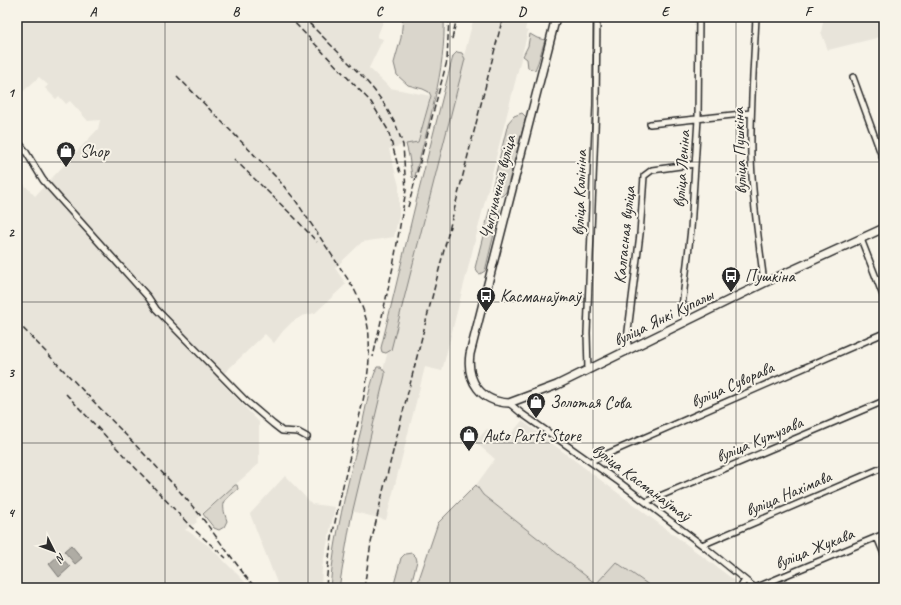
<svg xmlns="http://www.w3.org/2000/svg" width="901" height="605" viewBox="0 0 901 605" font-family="Caveat,sans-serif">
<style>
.built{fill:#e8e4da}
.green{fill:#dad6cc;stroke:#82807c}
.water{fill:#afaca4;stroke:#7a7874}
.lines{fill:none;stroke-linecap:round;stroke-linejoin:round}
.street-casing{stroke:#2b2b2b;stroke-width:8}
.secondary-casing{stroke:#2b2b2b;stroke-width:10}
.street{stroke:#f7f3e8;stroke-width:5}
.secondary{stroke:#f7f3e8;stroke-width:7}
.rail{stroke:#2b2b2b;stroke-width:1.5;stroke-dasharray:6 3;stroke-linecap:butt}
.grid{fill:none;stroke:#2b2b2b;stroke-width:1;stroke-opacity:0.55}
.labels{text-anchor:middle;stroke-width:4;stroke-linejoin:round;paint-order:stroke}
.poi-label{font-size:17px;fill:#2b2b2b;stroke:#f7f3e8;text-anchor:start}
.street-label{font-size:17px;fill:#2b2b2b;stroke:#f7f3e8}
.neatline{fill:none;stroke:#2b2b2b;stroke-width:1.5}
.grid-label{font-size:13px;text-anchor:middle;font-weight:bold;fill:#2b2b2b}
</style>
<rect width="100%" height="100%" fill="#f7f3e8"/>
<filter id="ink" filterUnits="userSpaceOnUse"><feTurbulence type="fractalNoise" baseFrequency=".025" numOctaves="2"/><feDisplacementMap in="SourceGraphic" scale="8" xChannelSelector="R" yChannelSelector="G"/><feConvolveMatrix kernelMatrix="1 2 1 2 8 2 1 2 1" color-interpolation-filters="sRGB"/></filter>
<g filter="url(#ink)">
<path class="built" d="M17,17H385L377,37L383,39L369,68L390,88L431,96L417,142L403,145L389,149L399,186V215L394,237L362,242L335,268L346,284L315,313L302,316L292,322L283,331L274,343L265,334L218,379L259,422V464L200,515L196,520L197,522L193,525L192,524L185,530L188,531L210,547L251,588H17V177L35,196L98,129L100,120L88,121L70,101L66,104L59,96L56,99L45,88L48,85L39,77L17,97V41L18,40L17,38Z
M474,17H528L525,30L528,31L442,371L425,367L386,520L347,510Z
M824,17H884V36L828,50L821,32Z
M522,421L738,583L734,588H653L616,562L596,584L554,552L483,495L476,485L495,459L475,442L487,429L505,441Z
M285,476L312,504L335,507L322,568L321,588H279L250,514Z"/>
<path class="green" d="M403,17H444C446,71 428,124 415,176L413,178L412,177L409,156L406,144L418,142L431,96L429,92L423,89L408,85L397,75L394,63L401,38Z
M530,34L537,38L545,40C541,51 540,59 535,70L528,68L527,59L523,56L528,46Z
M457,52L462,53L465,59L391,350L386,353L382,352L381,348L416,202L453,56Z
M522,113L526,117L506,192L502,196H498L492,189L508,123L514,116Z
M493,205H497L500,209L485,271L480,274L478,273L475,268L490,208Z
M377,367H381L385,372V375L351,518L339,588H330C334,537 347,487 359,438C365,415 368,389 377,367Z
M235,485H237L238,489C224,501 220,501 227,521L224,527L219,530L214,528L203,514Z
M476,485L483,495L596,584L616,562L653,588H416L438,523Z
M412,553L416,557L417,561L410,588H393L401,558L405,554Z"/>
<path class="water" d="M71,545L82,558L75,564L64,551Z
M59,555L70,567L59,577L49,564Z"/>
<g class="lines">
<defs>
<path id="street" d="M756,17C754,63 750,110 751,156C752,199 759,241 764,283
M853,77L884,162
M650,124L751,113
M17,140L26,152L43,180L148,297L156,309L246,401L273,424L282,431L298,432L307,437
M861,239L884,298
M685,323L682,307L691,229L698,119L699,17
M629,350L627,339L640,234L644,176L652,170L695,164
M588,370L587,333L596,105L597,17
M509,403L521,413L619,482L702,545L755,588
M591,461L884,333
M646,502L884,401
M877,537L884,554
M702,545L884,467
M740,588L745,580
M755,588L884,534"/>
<path id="secondary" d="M556,17L470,354C466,381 481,402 509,403L557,385L764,283L884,228"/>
</defs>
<use href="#street" class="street-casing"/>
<use href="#secondary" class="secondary-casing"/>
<use href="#street" class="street"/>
<use href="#secondary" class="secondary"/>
<path class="rail" d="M289,17L371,102L388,130L400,173
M303,17L362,76L374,90L383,102L396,125L403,145L406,190L393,267L373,357
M452,39L457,17
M177,76L277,178L296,201L353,287C361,303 369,321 369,339C371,373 362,406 354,438C343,488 329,537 326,588
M234,159L294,217L317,242
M408,207L447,61L449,17
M17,322L175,486L200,515L247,578
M66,394L191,527L226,558
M244,575L256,588
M364,588L371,543L385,483L503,17"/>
</g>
</g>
<path class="grid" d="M165,17V588M308,17V588M450,17V588M593,17V588M736,17V588M17,162H884M17,302H884M17,443H884"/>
<defs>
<symbol id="shop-pin" viewBox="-11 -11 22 30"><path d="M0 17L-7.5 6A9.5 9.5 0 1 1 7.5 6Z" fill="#2b2b2b" stroke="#f7f3e8"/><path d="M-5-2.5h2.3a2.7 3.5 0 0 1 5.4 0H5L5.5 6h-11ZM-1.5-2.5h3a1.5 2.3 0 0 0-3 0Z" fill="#fff"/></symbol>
<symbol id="bus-pin" viewBox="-11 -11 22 30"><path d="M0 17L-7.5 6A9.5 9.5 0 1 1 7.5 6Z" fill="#2b2b2b" stroke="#f7f3e8"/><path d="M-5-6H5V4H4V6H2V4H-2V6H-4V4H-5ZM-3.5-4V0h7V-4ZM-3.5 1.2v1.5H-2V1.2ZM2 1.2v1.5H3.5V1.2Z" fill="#fff"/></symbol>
</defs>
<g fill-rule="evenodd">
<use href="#shop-pin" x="55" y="140" width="22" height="30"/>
<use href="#bus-pin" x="720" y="265" width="22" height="30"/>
<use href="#bus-pin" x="475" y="285" width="22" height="30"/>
<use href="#shop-pin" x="525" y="391" width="22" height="30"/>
<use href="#shop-pin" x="458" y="424" width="22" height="30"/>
</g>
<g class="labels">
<g class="poi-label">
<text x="80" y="157">Shop</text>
<text x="745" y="282">Пушкіна</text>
<text x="500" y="302">Касманаўтаў</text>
<text x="550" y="408">Золотая Сова</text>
<text x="483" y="441">Auto Parts Store</text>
</g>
<g class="street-label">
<text transform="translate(739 151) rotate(-92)" y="6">вуліца Пушкіна</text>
<text transform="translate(681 169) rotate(-86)" y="6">вуліца Леніна</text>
<text transform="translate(497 187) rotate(-76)" y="6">Чыгуначная вуліца</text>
<text transform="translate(579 193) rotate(-88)" y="6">вуліца Калініна</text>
<text transform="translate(624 235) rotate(-84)" y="6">Калгасная вуліца</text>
<text transform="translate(663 317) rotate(-26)" y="6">вуліца Янкі Купалы</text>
<text transform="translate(732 384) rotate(-24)" y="6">вуліца Суворава</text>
<text transform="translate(759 439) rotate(-23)" y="6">вуліца Кутузава</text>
<text transform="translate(642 482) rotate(37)" y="6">вуліца Касманаўтаў</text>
<text transform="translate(788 493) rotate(-23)" y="6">вуліца Нахімава</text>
<text transform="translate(814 548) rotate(-22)" y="6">вуліца Жукава</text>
</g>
</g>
<rect width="901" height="605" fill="none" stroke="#f7f3e8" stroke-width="44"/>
<g transform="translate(54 551) rotate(132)" stroke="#f7f3e8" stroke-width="3" paint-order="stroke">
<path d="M0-3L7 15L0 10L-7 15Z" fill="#2b2b2b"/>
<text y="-6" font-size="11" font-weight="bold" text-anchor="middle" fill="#2b2b2b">N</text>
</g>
<rect x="22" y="22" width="857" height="561" class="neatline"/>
<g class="grid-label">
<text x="93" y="16">A</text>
<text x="236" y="16">B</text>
<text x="379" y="16">C</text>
<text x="522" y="16">D</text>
<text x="665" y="16">E</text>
<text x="808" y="16">F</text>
<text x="11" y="97">1</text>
<text x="11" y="237">2</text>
<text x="11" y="377">3</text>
<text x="11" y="517">4</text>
</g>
</svg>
